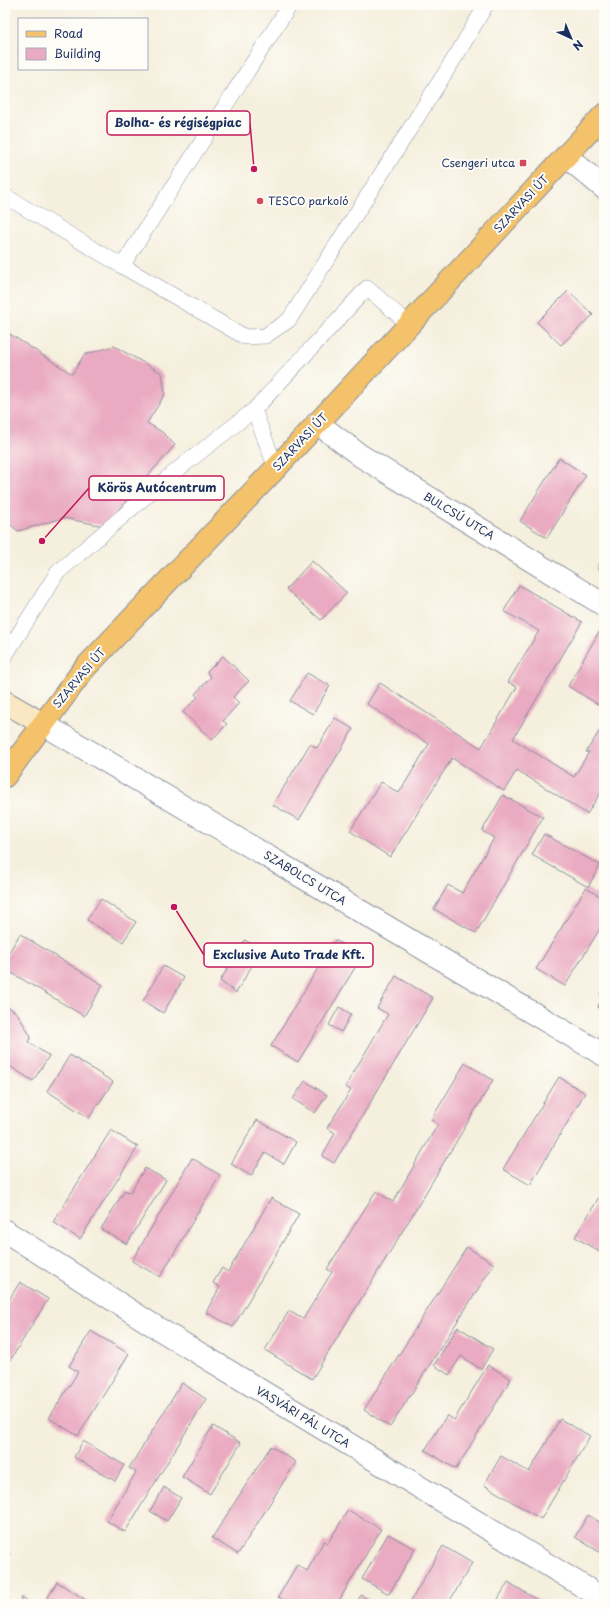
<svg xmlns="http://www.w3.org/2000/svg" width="609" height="1609" viewBox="0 0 609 1609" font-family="'Playpen Sans',sans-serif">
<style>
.building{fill:#eaaac1}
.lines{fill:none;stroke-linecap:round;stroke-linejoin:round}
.lane-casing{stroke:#888f9e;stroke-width:16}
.street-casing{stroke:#888f9e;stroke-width:24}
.secondary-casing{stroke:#888f9e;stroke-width:24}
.primary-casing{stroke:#888f9e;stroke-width:24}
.lane{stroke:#fff;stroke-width:15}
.street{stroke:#fff;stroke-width:22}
.secondary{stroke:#fae7c3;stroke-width:22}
.primary{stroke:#f3c26a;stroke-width:22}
.poi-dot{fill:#d1495b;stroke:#fdfcf7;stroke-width:1.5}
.labels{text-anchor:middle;stroke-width:4;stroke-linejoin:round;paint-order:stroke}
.poi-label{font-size:11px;fill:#1b2f5e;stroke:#fdfcf7;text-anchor:end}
.street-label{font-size:11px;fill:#1b2f5e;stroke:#fdfcf7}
.leader{fill:none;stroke:#c2185b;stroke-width:1.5}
.callout-dot{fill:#c2185b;stroke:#fdfcf7;stroke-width:1.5}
.callout{fill:#fdfcf7;stroke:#c2185b;stroke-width:1.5}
.callout-label{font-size:12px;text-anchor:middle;font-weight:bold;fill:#1b2f5e}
</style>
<rect width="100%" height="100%" fill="#fdfcf7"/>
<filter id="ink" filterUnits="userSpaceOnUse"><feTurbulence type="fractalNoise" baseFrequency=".025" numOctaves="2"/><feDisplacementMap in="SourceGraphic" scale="8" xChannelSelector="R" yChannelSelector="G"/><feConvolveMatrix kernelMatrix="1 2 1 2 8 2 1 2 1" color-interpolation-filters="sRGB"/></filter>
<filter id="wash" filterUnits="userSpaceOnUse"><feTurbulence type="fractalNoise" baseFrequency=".012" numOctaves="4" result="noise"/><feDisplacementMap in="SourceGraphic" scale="16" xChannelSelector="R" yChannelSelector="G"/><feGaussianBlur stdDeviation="0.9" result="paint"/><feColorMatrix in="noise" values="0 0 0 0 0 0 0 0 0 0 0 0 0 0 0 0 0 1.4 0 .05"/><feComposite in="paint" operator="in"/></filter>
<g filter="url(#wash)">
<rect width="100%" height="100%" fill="#f5efdd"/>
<g id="blocks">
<path class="building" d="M568,291L593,315L561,345L537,322Z
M5,331L72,374L84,355L114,346L162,373L165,394L147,423L162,432L175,445L104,526L63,518L18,531L5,520Z
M559,458L586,475L547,538L520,521Z
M604,555V572L597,568Z
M312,561L347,593L321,620L286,589Z
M519,585L582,622L513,739L574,777L589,752H586L604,724V787L587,814L517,770L504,791L452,758L390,857L350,831L381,782L399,793L429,744L367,704L380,683L481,748L517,687L508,682L539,631L504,611Z
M599,632L604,635V697L599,705L568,686Z
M223,656L249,681L233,697L239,703L223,721L227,724L212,740L183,712L198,697L195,694L211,677L207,672Z
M307,673L330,686L313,714L290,701Z
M335,718L353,729L299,820L273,805L310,744L317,748Z
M503,795L543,817L476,933L434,909L448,885L462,893L494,838L482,831Z
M544,834L600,865L588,887L532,855Z
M586,888L604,899V922L565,986L536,969Z
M101,899L136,922L123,942L87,920Z
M20,934L103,985L84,1016L5,969V959Z
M245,940L261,950L236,993L220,981Z
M335,940L362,956L298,1062L271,1046Z
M163,966L184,978L163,1013L143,1001Z
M396,976L433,998L334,1163L322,1156L335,1133L327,1128L351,1090L345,1087L388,1014L377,1008Z
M604,987V1010L598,1007L604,996L600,994Z
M5,1005L17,1013L31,1037L28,1042L49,1056L33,1081L5,1063Z
M339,1007L351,1014L341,1032L329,1025Z
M70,1055L113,1082L89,1118L47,1091Z
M465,1063L493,1080L413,1214L312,1379L265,1350L289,1311L303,1319L332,1272L327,1269L376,1191L393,1202L438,1124L431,1120Z
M559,1077L585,1093L530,1185L503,1169Z
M305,1081L327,1095L315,1113L293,1099Z
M257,1120L296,1142L284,1164L265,1153L251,1176L231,1164Z
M111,1130L138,1147L80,1239L53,1222Z
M192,1158L220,1175L160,1277L132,1261Z
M145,1168L166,1180L127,1244L101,1229L125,1190L130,1193Z
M604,1189V1252L603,1254L575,1237Z
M271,1198L299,1214L233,1327L206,1312L220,1287L213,1283L222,1268L228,1272Z
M467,1247L494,1264L390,1427L364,1410Z
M20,1282L48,1299L5,1369V1306Z
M458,1327L493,1349L481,1369L461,1356L449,1375L434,1365Z
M91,1331L129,1354L78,1436L49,1418L78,1372L69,1366Z
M488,1365L511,1379L456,1469L425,1450L447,1415L454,1420Z
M182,1383L206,1399L125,1532L107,1521L136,1472L129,1468Z
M560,1419L590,1436L541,1519L484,1485L501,1456L529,1472Z
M213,1426L241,1443L210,1494L182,1477Z
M83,1441L124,1465L115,1481L74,1457Z
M271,1446L296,1462L238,1554L212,1538Z
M164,1487L181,1498L167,1521L150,1511Z
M348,1510L381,1529L337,1604H290L278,1597L297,1565L307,1571L324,1541L328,1543Z
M588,1515L604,1525V1555L575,1537Z
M388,1534L415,1549L389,1594L362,1579Z
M443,1546L472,1563L448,1604H414L410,1602Z
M5,1552L10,1554L5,1562Z
M57,1582L89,1602L88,1604H44Z
M508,1582L544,1604H495Z
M361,1595L376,1604H356Z
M22,1597L32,1604H18Z"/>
</g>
</g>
<g filter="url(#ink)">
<use href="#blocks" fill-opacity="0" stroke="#888f9e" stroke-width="1"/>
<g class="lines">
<defs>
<path id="lane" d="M5,196L122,266L290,5
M122,266L245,337L265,336L289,320L459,51L486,5
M276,468L254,410L367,288L409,324
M5,656L57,573L167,478L254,410"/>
<path id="street" d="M566,156L604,188
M317,423L361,456L604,605
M43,724L604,1055
M5,1231L159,1329L604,1599"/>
<path id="secondary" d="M5,702L43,724"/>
<path id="primary" d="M5,776L84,669L276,468L604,115"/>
</defs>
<use href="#lane" class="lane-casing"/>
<use href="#street" class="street-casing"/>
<use href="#secondary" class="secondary-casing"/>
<use href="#primary" class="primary-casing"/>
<use href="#lane" class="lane"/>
<use href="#street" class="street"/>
<use href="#secondary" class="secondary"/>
<use href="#primary" class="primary"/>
</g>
</g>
<g class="poi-dot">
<rect x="519" y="159" width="8" height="8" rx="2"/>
<circle cx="260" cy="201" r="4"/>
</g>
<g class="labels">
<g class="poi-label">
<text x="515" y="167">Csengeri utca</text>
<text x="268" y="205" text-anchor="start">TESCO parkoló</text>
</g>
<g class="street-label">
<text transform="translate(521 204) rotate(-47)" y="4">SZARVASI ÚT</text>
<text transform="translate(300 442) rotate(-47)" y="4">SZARVASI ÚT</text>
<text transform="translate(459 516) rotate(31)" y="4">BULCSÚ UTCA</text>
<text transform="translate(79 678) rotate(-50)" y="4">SZARVASI ÚT</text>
<text transform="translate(305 878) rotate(31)" y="4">SZABOLCS UTCA</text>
<text transform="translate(303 1417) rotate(31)" y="4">VASVÁRI PÁL UTCA</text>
</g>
</g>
<path class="leader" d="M254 169L250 123M42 541L89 488M174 907L204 955"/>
<g class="callout-dot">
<circle cx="254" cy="169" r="4"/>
<circle cx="42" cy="541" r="4"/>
<circle cx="174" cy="907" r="4"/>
</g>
<g class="callout">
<rect x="107" y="111" width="143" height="24" rx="4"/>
<rect x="89" y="476" width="135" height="24" rx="4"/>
<rect x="204" y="943" width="169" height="24" rx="4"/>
</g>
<g class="callout-label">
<text x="178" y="127">Bolha- és régiségpiac</text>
<text x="157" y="492">Körös Autócentrum</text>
<text x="289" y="959">Exclusive Auto Trade Kft.</text>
</g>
<rect width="609" height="1609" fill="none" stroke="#fdfcf7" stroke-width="20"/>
<rect x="18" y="18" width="130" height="52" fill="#fdfcf7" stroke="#a3aaba"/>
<rect x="26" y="31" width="20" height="6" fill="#f3c26a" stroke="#a3aaba"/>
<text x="54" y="38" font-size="12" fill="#1b2f5e">Road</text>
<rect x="26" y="48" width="20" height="12" fill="#eaaac1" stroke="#a3aaba"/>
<text x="54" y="58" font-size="12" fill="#1b2f5e">Building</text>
<g transform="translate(571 38) rotate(136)" stroke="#fdfcf7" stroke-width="3" paint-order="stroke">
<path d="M0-3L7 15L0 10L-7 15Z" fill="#1b2f5e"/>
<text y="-6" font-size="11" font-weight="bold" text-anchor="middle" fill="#1b2f5e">N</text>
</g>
</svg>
